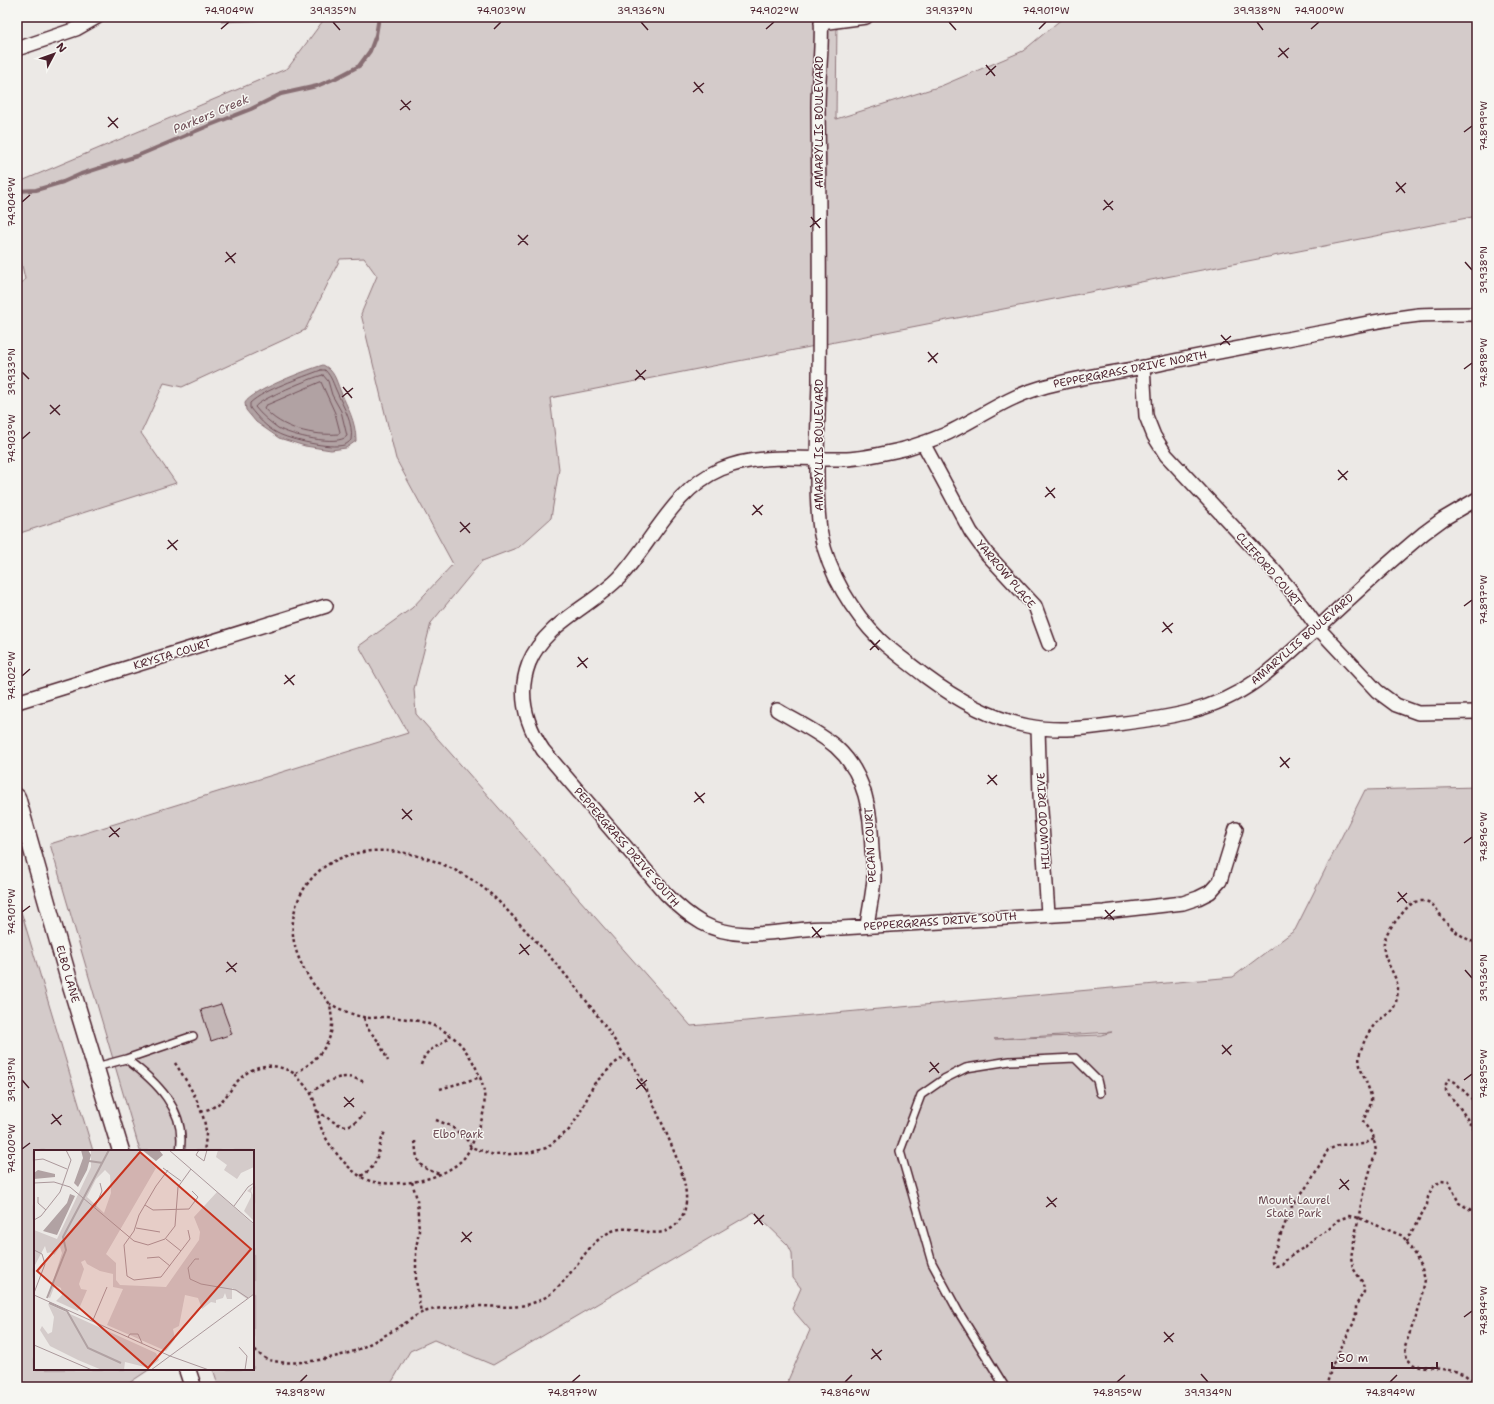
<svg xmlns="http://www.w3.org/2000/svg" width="1494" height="1404" viewBox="0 0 1494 1404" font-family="'Shantell Sans',sans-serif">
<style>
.green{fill:#d4cbca;stroke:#8f757a;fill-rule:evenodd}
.water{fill:#b1a2a3;stroke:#886e73}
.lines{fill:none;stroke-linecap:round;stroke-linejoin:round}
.shore{stroke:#73535b;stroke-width:1}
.stream{stroke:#886e73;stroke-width:4}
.building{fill:#c4b7b7;stroke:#4a1f2b}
.service-casing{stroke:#4a1f2b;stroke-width:10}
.minor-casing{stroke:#4a1f2b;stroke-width:16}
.tertiary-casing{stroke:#4a1f2b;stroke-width:19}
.path{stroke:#4a1f2b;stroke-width:2.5;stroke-dasharray:3 3;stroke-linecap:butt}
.service{stroke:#f6f6f2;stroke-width:7}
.minor{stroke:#f6f6f2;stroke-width:13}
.tertiary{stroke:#f6f6f2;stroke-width:16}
.ticks{fill:none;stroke:#4a1f2b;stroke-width:1.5}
.labels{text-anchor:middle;stroke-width:3;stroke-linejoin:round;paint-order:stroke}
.street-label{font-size:11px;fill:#4a1f2b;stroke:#f6f6f2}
.park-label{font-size:11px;fill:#6c4a53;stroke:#f6f6f2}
.water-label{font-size:12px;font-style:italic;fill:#6e4d55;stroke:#f6f6f2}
.inset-river{fill:none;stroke:#b1a2a3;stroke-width:2}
.inset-road{fill:none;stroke:#ab989b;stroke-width:1}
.view{fill:#c8321e;fill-opacity:0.15;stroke:#c8321e;stroke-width:2}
.inset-edge{fill:none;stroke:#4a1f2b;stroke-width:2}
.neatline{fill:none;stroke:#4a1f2b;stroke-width:1.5}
.ticks-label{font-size:10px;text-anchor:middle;fill:#4a1f2b}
</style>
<rect width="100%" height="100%" fill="#ece9e6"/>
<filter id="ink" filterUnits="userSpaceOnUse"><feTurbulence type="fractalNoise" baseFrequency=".025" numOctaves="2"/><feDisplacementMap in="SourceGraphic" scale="8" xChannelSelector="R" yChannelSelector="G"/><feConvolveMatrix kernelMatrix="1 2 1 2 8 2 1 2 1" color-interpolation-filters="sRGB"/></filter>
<g filter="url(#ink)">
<path class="green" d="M224,17H837L836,119L941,86L1023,51L1064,17H1477V216L550,398L559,469L551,518L519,547L482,561L431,623L414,689L416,714L691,1026L1233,977L1295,930L1365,790L1477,787V1387H783L786,1385L810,1330L792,1309L801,1288L793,1278L792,1253L788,1245L754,1212L493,1365L434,1340L410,1351L389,1387H219L213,1369H253V1151H140L50,844L408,733L359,646L412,608L453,564L396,459L361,314L377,276L364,258L340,259L305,330L182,387L164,383L141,433L176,483L17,534V289L25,279L17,243V183L288,68L325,18L221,22ZM1112,1032L1101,1035L994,1039H995Z
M17,898L93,1151H35V1369H150L123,1387H17Z"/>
<path class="water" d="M323,365C334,370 336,380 340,390C347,407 356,421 356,441L346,448L331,450L305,446L279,438L256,422L246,410L245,403C251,391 309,369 323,365Z"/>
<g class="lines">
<path class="shore" d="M321,370H325C332,377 333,384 337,392C343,407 354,423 351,440C349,442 347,444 344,445C330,449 290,440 277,433C267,428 257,417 250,408V403C265,389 301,378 321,370Z
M323,375L328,381L332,395L341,411L347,436C338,447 289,435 278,428C270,422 261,415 255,407C258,400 313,377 323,375Z
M321,382L335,413L340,432L339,434C314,436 281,429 264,408L265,406Z"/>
<path class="stream" d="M17,191L36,190L63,182L81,174L137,156L208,126L251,109L281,94L317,86L336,78L359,66L370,51L376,35L379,17"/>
</g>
<path class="building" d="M221,1004L232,1034L211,1041L201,1010Z"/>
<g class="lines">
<defs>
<path id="service" d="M126,1059L193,1036
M96,1067L126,1059C156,1081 187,1110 180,1151
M1005,1387L958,1311L932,1263L900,1151L921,1095L944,1079L966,1068L1010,1061L1075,1058L1097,1080L1100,1093"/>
<path id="minor" d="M821,17C823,46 818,77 818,107C819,198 820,290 819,382C818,412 817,442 817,471C817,492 817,514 821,535C829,574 852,612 880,640C894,653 910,664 925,676C956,699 990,719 1028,726C1057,732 1088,728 1117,724C1167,718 1213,712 1256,681C1278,665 1298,645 1319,627C1353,595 1388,563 1424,533L1443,519L1477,499
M821,23L866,17
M17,49L76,29L97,17
M1143,367L1146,416L1154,436L1166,455L1271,567L1289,588L1318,628L1377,691L1396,705L1418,713L1477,712
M923,443L971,532L987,554L1035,606L1049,644
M17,702L326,606
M777,710C797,722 819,732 836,747C866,774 871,813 872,850C873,859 874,869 874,878C873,894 869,910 867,926
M1038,728L1040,795L1048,914
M1236,829L1220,881L1210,892L1198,898L1183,903L1104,912L841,928C830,928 818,928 807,929C772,932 735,941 702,923C688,915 677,905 666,894L543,750C526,724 517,694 529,663C545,623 591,607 620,577C653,541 674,489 721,469C761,452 806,460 847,459C866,458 885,453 904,449C920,444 937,439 952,431C982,416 1008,397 1040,388C1080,376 1123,372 1164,363C1221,351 1277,341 1334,330C1362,324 1391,318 1419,315C1439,314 1458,314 1477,314"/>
<path id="tertiary" d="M17,797L69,980L121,1151
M187,1369L193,1387"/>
</defs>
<use href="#service" class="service-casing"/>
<use href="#minor" class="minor-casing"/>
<use href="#tertiary" class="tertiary-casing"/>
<path class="path" d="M364,1018L367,1028L379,1042L388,1061
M175,1063C188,1083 204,1108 206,1132C206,1138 205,1145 204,1151
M421,1065C427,1044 440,1050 451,1035
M295,1074C300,1080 306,1086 310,1092C317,1103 317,1119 322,1130C328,1145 346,1167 360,1176C371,1184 387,1184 401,1183C423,1182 449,1174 464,1158C469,1152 472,1144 475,1137C488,1108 488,1090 473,1062C468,1053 459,1041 450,1035C431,1021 408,1018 384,1017C378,1017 370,1019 363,1017C352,1015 340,1009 330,1004
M440,1089L481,1077
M311,1093C321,1085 333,1077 346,1077C353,1077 359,1080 365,1082
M1477,1104L1455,1082L1449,1079L1446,1084V1091L1460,1108L1473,1128L1477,1131
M317,1111C336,1123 347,1136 364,1113
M201,1112C206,1110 213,1108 218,1104C226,1098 230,1090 236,1083C253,1063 273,1061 295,1074C315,1061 334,1045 332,1018C331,1014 331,1009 330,1005C327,998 319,991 314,985C297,961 287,935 296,906C301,890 313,874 327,865C371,838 428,853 469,878C493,892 511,915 530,935C563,970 593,1007 619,1047C625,1056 633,1064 638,1073C650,1096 661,1120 671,1144C679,1164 694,1198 681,1218C662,1247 638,1223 615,1230C585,1239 570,1287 540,1300C520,1310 498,1306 476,1306C459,1306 435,1307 419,1314C413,1317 408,1322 402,1325C388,1334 372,1343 357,1350C337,1358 295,1366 274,1361C265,1360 258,1354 253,1347
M436,1120L451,1126L467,1140L471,1147L494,1155L529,1153L546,1148L569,1130L579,1115L594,1084L615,1063L626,1056
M1374,1139L1364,1144L1339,1145L1328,1150L1310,1182L1292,1206L1272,1257V1262L1276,1266L1282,1265L1285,1261L1293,1254L1305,1247L1313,1239L1328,1230L1338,1220L1349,1216L1359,1218L1403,1236L1421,1265L1425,1280L1419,1308L1405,1346L1407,1359L1414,1365L1455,1371L1465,1375L1477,1384
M415,1141C417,1163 417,1167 440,1174
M361,1176C382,1164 375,1151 385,1132
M412,1182L417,1199L419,1231L416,1249V1280L421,1313
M1407,1242L1408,1238L1427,1205L1428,1197L1433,1187L1441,1181L1449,1182L1459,1203L1473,1211L1477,1215
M1326,1387L1332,1366L1354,1322L1356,1314V1305L1364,1292L1363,1283L1353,1268L1351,1257L1363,1194L1376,1151L1373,1135L1363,1122C1365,1114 1372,1107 1371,1097C1369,1083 1356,1068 1360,1053C1363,1043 1368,1032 1375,1024C1382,1016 1393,1014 1396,1002C1397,998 1398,992 1398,987C1395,970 1379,957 1385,939C1387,931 1395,922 1400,916C1406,909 1411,901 1421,901C1434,900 1438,913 1445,921C1452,930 1466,940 1477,943"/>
<use href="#service" class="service"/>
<use href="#minor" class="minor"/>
<use href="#tertiary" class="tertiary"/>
</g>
</g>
<path class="ticks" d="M333,22L340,30M641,22L648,30M949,22L956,30M1257,22L1263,30M221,29L229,22M494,29L501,22M766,29L774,22M1039,29L1046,22M1311,29L1319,22M1279,48L1288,58M1278,57L1289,48M986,65L995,76M986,75L996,66M694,82L703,93M693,92L704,83M401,100L410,110M400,110L411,101M108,117L118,128M108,127L118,118M1464,132L1472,126M1396,182L1405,193M1396,192L1406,183M1104,200L1113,210M22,202L30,195M1103,210L1113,201M811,217L820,228M810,227L821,218M518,235L528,245M518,245L528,235M226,252L235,263M225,262L236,253M1465,262L1472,270M1221,335L1230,345M1220,345L1231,336M928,352L937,363M928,362L938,353M1464,369L1472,363M636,370L645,380M22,372L29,379M635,380L646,370M343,387L352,398M342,397L353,388M50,405L60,415M50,414L60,405M22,439L30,432M1338,470L1347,480M1338,480L1348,471M1046,487L1055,498M1045,497L1055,488M753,505L762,515M752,515L763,505M460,522L470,533M460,532L470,523M168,540L177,550M167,549L178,540M1464,606L1472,600M1163,622L1172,633M1162,632L1173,623M870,640L879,650M870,650L880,640M578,657L587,668M577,667L588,658M285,675L294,685M22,676L30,669M284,684L295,675M1280,757L1289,768M1280,767L1290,758M988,775L997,785M987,784L997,775M695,792L704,803M694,802L705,793M402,809L412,820M402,819L412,810M110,827L119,837M109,837L120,828M1464,843L1472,837M1398,892L1407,903M1397,902L1407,893M1105,910L1114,920M22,912L30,906M1104,919L1115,910M812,927L821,938M812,937L822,928M520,944L529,955M519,954L530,945M227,962L236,972M1465,970L1472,978M226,972L237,963M1222,1045L1231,1055M1222,1054L1232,1045M930,1062L939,1073M929,1072L939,1063M637,1079L646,1090M22,1080L29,1088M1464,1080L1472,1074M636,1089L647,1080M344,1097L354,1107M344,1107L354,1098M52,1114L61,1125M51,1124L62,1115M22,1149L30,1143M1340,1179L1349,1190M1339,1189L1349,1180M1047,1197L1056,1207M1046,1207L1057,1198M754,1214L763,1225M754,1224L764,1215M462,1232L471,1242M461,1242L472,1232M1464,1317L1472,1311M1164,1332L1173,1342M1164,1342L1174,1333M872,1349L881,1360M871,1359L882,1350M1201,1374L1208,1382M300,1382L307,1375M572,1382L580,1375M845,1382L852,1375M1117,1382L1125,1375M1390,1382L1397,1375"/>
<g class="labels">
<g class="street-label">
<text transform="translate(819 122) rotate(-90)" y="4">AMARYLLIS BOULEVARD</text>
<text transform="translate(1130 369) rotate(-11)" y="4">PEPPERGRASS DRIVE NORTH</text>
<text transform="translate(819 445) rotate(-90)" y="4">AMARYLLIS BOULEVARD</text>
<text transform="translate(1269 569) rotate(49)" y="4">CLIFFORD COURT</text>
<text transform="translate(1006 574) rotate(50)" y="4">YARROW PLACE</text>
<text transform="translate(1302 639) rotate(-41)" y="4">AMARYLLIS BOULEVARD</text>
<text transform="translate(172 654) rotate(-17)" y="4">KRYSTA COURT</text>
<text transform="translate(1043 821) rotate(-93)" y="4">HILLWOOD DRIVE</text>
<text transform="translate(870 845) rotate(-93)" y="4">PECAN COURT</text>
<text transform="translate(627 847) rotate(49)" y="4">PEPPERGRASS DRIVE SOUTH</text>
<text transform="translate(940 921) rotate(-4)" y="4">PEPPERGRASS DRIVE SOUTH</text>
<text transform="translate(68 974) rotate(74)" y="4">ELBO LANE</text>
</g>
<g class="park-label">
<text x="458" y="1138">Elbo Park</text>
<text x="1294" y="1204">Mount Laurel<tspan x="1294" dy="13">State Park</tspan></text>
</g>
<g class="water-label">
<text transform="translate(211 114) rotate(-23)" y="4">Parkers Creek</text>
</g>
</g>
<g transform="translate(34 1150)">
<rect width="220" height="220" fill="#ece9e6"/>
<path d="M57,0H103L122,18L72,104L82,113V130L86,135L132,137L165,90L166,82L160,67L183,42L220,75V144L213,149L198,138V149H193L191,143L189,148L182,150V153L177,152L168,159L164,148L151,145L145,176L139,179L141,189L132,201L73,175L89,139L79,137V124L66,121L53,114L51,110L47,112L50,119L45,134L47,139L53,140L44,161L22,151L28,145L27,138L21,135L16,148L14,147L28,103L26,97L20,105L18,102L13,103L11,96L0,117V80L23,89L57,17ZM71,20L76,25L77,43L70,63L53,47L62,29ZM184,0H220V17L207,23L203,29L190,20L193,15L182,7ZM219,36L217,41L220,47V71L210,61L217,47V43L213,41ZM14,154L122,203L125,210L115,218L91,212L90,220H68L44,210L16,196L6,180L8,176L14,184L18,182L20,167Z" fill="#d4cbca" fill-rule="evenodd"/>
<path d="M47,0H54L57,5L53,20L44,37L40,33L49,8ZM108,0H125L129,5L122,11ZM4,20L21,24V27L0,29V23ZM36,44L41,46L23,85L9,81L33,53Z" fill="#b1a2a3"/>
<path class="inset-river" d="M55,11L69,13M13,148L32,100L29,87L75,0M15,153L33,161L54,198L87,213"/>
<path class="inset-road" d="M135,0L220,74M165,0L162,5L170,11L173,0M0,10L9,9L33,19M129,18L147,31M134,20L122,36L105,65L100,81L90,95L93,126L100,130L127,127L156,89L154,80M0,33L20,32L36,37L100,91L114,95L131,89L141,76L144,37L157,19M4,47V53L12,60M111,55L119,60L155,59L164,47L158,41M200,56L214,37L220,33M61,57L68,41L66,33M0,70L7,66L26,42L37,10L32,0M102,78L126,82M132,89L147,101M0,100L8,104L11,114L0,143M113,108L125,107L136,116M165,109H161L154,118L156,129L167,134L202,140L214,148M0,145L136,206L175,220M59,170L73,137M94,187L96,184H104L108,193M0,195L58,220M205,197L213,206L211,220M117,220L220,144"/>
<path class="view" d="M106,2L217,99L114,218L3,121Z"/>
<rect width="220" height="220" class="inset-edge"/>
</g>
<rect width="1494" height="1404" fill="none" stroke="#f6f6f2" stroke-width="44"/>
<g transform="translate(54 54) rotate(49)" stroke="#f6f6f2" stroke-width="3" paint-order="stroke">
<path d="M0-3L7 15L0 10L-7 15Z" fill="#4a1f2b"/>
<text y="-6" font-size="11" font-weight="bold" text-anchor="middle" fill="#4a1f2b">N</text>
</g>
<path d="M1332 1362v6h105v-6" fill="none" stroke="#4a1f2b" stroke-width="2"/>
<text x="1338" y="1362" font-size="12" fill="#4a1f2b" stroke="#f6f6f2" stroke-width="3" paint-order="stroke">50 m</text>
<rect x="22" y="22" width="1450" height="1360" class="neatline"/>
<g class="ticks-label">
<text x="229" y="14">74.904°W</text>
<text x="333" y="14">39.935°N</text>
<text x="501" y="14">74.903°W</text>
<text x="641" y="14">39.936°N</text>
<text x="774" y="14">74.902°W</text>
<text x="949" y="14">39.937°N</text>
<text x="1046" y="14">74.901°W</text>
<text x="1257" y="14">39.938°N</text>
<text x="1319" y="14">74.900°W</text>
<text transform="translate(1483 126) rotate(-90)" y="4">74.899°W</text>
<text transform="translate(11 202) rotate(-90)" y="4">74.904°W</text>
<text transform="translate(1483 270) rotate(-90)" y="4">39.938°N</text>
<text transform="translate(1483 363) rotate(-90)" y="4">74.898°W</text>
<text transform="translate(11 372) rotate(-90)" y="4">39.933°N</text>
<text transform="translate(11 439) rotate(-90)" y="4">74.903°W</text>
<text transform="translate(1483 600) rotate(-90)" y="4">74.897°W</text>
<text transform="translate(11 676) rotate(-90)" y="4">74.902°W</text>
<text transform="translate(1483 837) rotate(-90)" y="4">74.896°W</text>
<text transform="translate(11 912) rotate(-90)" y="4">74.901°W</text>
<text transform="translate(1483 978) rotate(-90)" y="4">39.936°N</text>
<text transform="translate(1483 1074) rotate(-90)" y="4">74.895°W</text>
<text transform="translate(11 1080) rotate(-90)" y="4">39.931°N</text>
<text transform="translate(11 1149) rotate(-90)" y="4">74.900°W</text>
<text transform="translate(1483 1311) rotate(-90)" y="4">74.894°W</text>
<text x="300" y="1396">74.898°W</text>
<text x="572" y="1396">74.897°W</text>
<text x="845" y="1396">74.896°W</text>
<text x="1117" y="1396">74.895°W</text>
<text x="1208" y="1396">39.934°N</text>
<text x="1390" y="1396">74.894°W</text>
</g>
</svg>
